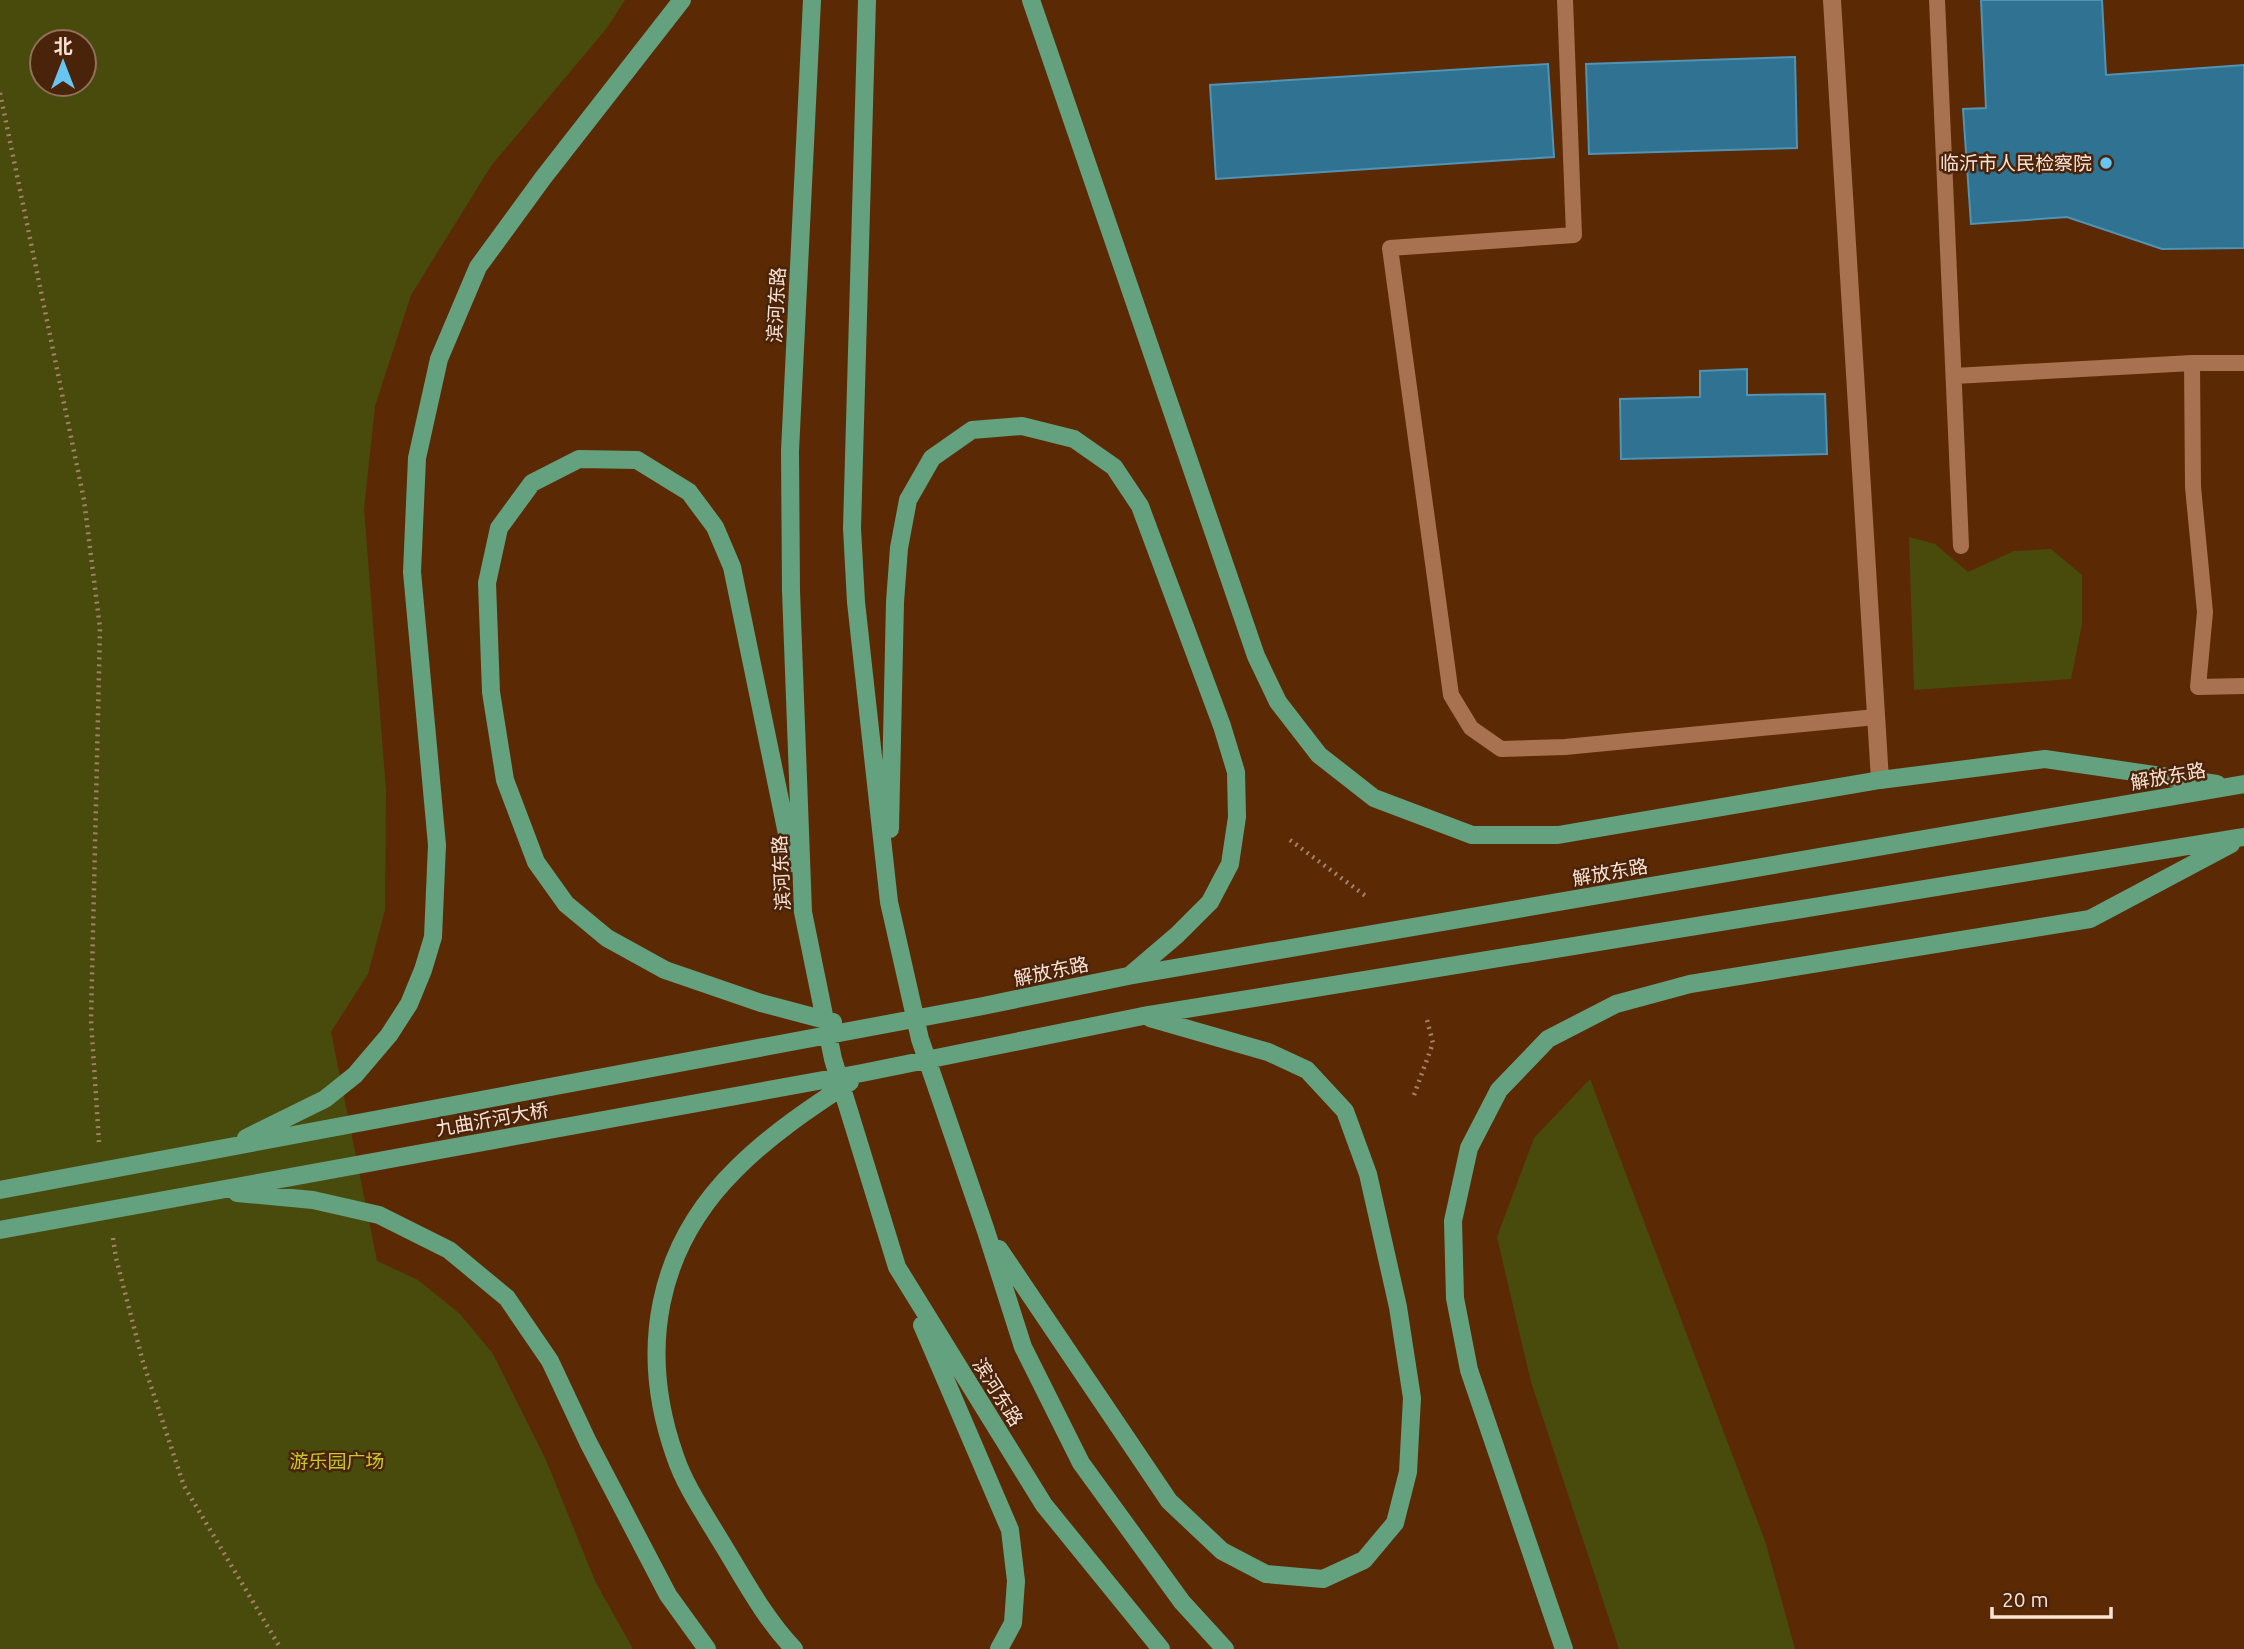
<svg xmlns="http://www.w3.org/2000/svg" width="2244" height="1649" viewBox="0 0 2244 1649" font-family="Ubuntu,'Noto Sans SC',sans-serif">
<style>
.green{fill:#494b0d;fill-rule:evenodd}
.building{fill:#2f7291;stroke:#4f94b5;stroke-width:2}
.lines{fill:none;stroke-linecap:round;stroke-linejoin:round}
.path{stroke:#a68066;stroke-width:4.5;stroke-dasharray:2 5;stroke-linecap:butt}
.lane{stroke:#a8714f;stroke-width:16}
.street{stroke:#a8714f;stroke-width:18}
.primary{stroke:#64a17e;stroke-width:18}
.poi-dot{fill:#68c4f0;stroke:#4a240a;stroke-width:2.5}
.labels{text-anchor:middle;stroke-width:5;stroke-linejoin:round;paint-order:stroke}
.poi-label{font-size:19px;fill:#fde3d5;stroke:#4a240a;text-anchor:end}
.street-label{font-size:19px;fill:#fde3d5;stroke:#4a240a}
.park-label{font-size:19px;fill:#c5c928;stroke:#4a240a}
</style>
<rect width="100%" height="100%" fill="#5b2a05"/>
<path class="green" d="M0,0H625L606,29L491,166L411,295L375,406L364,509L386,790L385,910L368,974L331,1032L377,1261L418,1280L460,1314L493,1354L546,1460L595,1581L633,1649H0ZM42,42H84V84H42Z
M1909,537L1935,544L1968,572L2014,551L2051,549L2082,575V624L2071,679L1914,690Z
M1590,1079L1765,1541L1795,1649H1619L1531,1382L1497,1237L1534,1138Z"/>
<path class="building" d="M1981,0H2102L2106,75L2244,65V248L2162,249L2067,217L1971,224L1963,109L1986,108Z
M1795,57L1797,148L1589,154L1586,64Z
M1548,64L1554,157L1216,179L1210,85Z
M1747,369V395L1825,394L1827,454L1621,459L1620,399L1700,397V371Z"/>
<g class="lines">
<path class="path" d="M0,93L84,500L100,628L91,1020L99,1142
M1290,840L1367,897
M1414,1095L1433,1043L1426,1016
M113,1238L116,1258L143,1362L184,1486L281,1649"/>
<path class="lane" d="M1565,0L1574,235L1390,248L1451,695L1471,728L1501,749L1565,747L1876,717
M1937,0L1961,546
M2244,363H2192L2193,487L2205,612L2198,687L2244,686
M1954,376L2192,363"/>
<path class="street" d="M1832,0L1880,780"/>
<path class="primary" d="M812,0L790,451L791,591L803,912L833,1059L897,1267L1044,1505L1161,1649
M867,0L852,528L856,602L889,902L920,1039L986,1231L1023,1347L1081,1463L1182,1602L1225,1649
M1031,0L1256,656L1278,702L1319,755L1374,798L1472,835H1558L1880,780L2045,759L2217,784
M890,829L895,602L899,548L908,500L932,458L972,430L1022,426L1074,439L1114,467L1140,506L1222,726L1236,772L1237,817L1230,864L1210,902L1177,935L1129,976
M793,863L732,567L715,527L689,492L637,460L579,459L532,483L499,528L487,583L491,692L505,780L536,862L566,904L607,938L665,970L761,1003L833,1022
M246,1138L325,1099L355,1075L389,1035L409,1004L423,970L433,937L437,845L412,572L417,458L439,359L478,267L543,178L682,0
M0,1190L983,1006L1128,976L2244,784
M237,1193L313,1200L379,1215L449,1250L507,1298L550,1361L588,1442L668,1595L707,1649
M0,1230L862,1073L1143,1016L2244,837
M999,1249L1169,1501L1222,1551L1266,1574L1323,1579L1364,1560L1395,1523L1408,1472L1412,1398L1398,1307L1368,1174L1345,1111L1307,1070L1268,1052L1150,1018
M922,1325L1010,1530L1016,1581L1013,1623L999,1649
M794,1649C764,1618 743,1577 720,1540C704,1513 685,1486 675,1456C638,1351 656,1248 736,1169C770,1135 810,1108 850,1082
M1564,1649L1469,1370L1455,1298L1453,1221L1469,1148L1499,1090L1548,1039L1616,1004L1690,984L2090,919L2231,844"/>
</g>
<circle class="poi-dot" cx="2106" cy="163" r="7"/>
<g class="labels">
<g class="poi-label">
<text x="2092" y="170">临沂市人民检察院</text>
</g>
<g class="street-label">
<text transform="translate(776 305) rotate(-87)" y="7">滨河东路</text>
<text transform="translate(2168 776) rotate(-10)" y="7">解放东路</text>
<text transform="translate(1610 872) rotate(-10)" y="7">解放东路</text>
<text transform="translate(781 873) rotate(-93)" y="7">滨河东路</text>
<text transform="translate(1051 971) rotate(-12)" y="7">解放东路</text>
<text transform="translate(492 1119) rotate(-10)" y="7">九曲沂河大桥</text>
<text transform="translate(998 1392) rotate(58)" y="7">滨河东路</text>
</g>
<g class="park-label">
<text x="337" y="1468">游乐园广场</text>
</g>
</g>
<g transform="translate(63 63)"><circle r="33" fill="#4a240a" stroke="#92705b" stroke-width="2"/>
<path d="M0-5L12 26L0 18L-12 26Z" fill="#68c4f0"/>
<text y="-10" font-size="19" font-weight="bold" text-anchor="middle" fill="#fde3d5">北</text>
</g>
<path d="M1992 1607v10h119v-10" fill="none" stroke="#fde3d5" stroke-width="3.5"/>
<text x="2002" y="1607" font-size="21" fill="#fde3d5" stroke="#4a240a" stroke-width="5" paint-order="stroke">20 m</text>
</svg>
